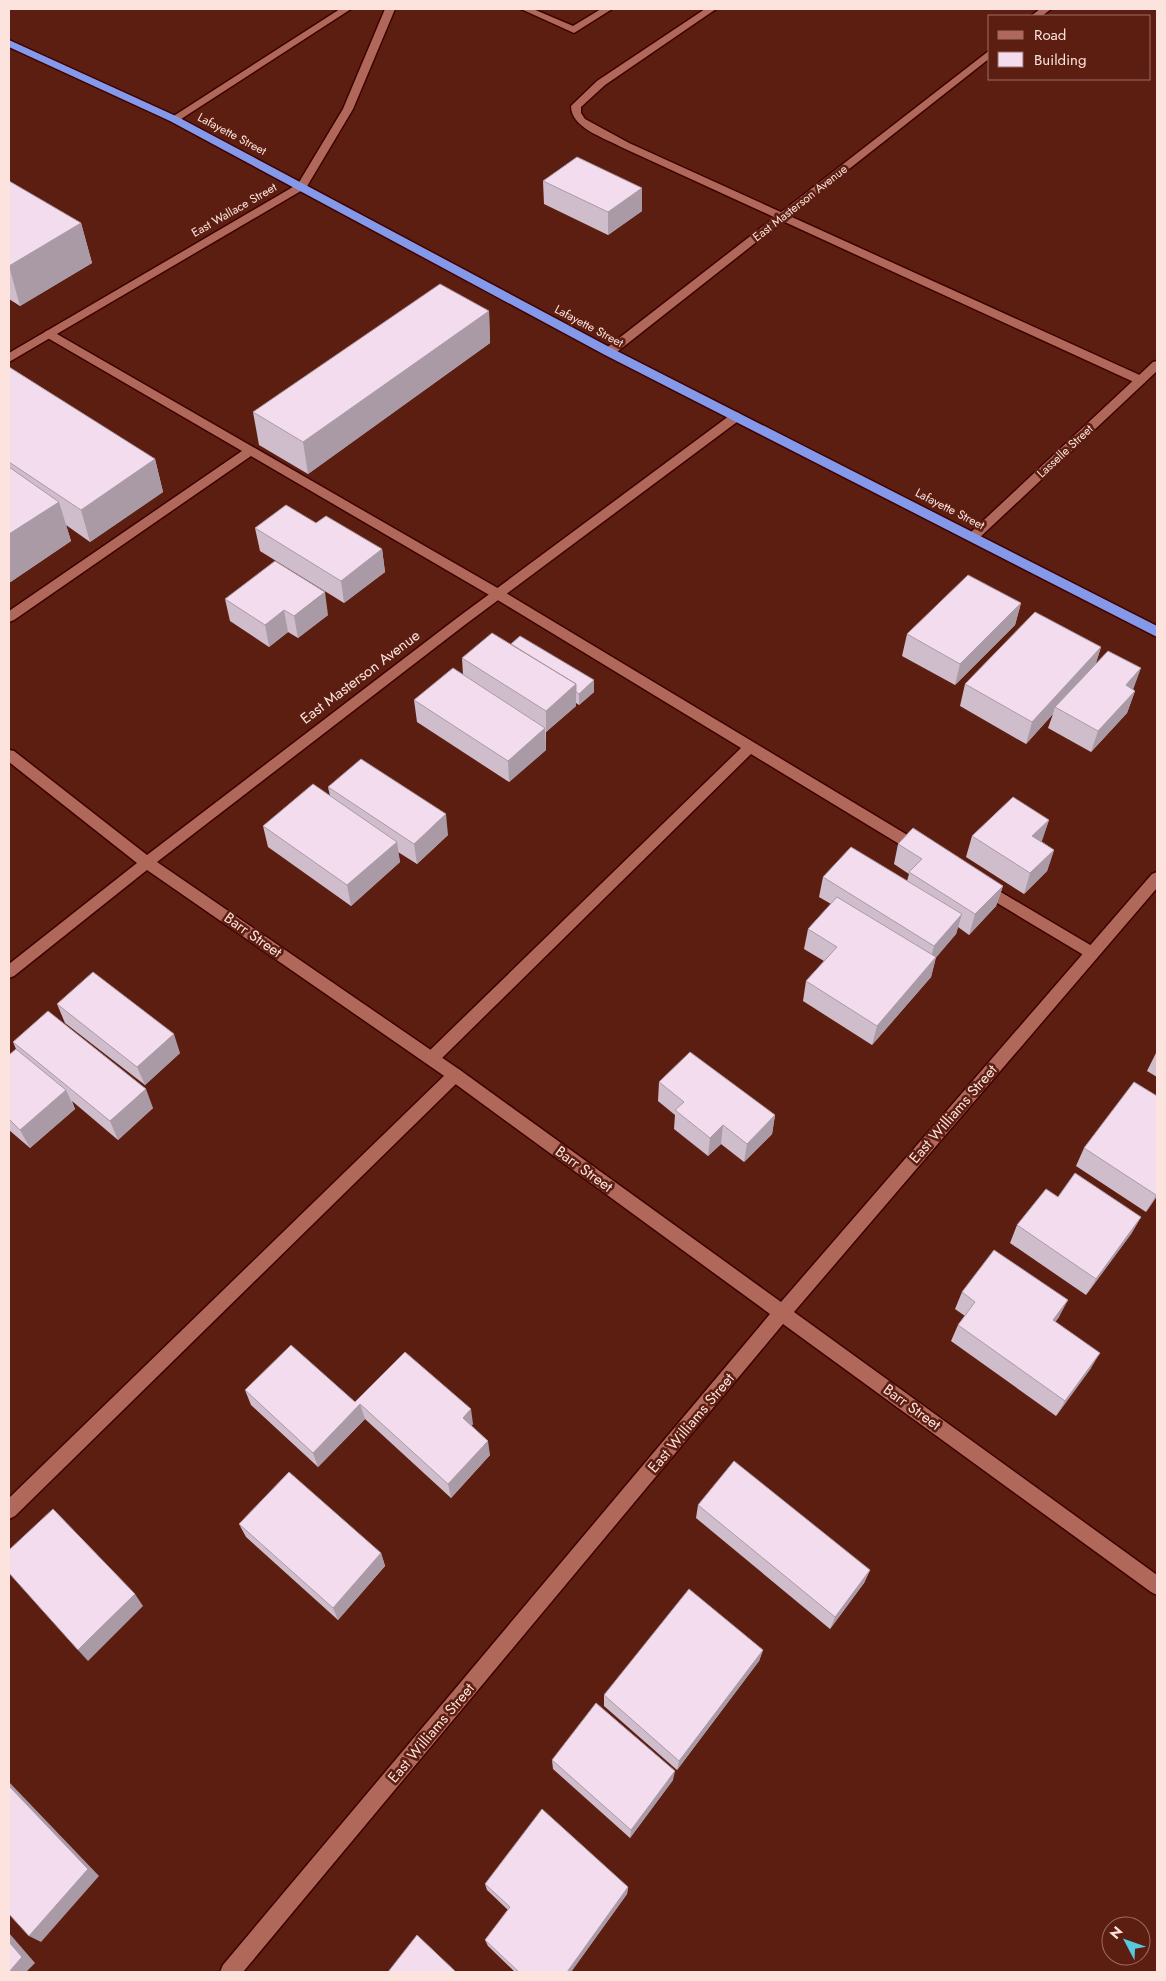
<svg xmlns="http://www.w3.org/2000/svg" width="1166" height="1981" viewBox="0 0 1166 1981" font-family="Jost,sans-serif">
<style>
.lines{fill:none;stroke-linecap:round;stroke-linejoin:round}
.lane-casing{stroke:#3f0000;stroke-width:3}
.street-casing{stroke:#3f0000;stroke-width:3}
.highway-casing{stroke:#3f0000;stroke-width:3}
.lane{fill:#b0685a;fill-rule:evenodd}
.street{fill:#b0685a;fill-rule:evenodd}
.highway{fill:#8599ea;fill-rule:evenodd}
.wall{fill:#d0bdcc}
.shaded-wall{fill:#a99aa6}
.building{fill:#f2dced;stroke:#a99aa6}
.labels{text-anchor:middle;stroke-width:5;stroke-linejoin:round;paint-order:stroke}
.far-street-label{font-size:12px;fill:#fce3de;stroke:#5d1e12}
.street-label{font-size:15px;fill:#fce3de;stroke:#5d1e12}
</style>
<rect width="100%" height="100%" fill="#5d1e12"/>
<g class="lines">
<defs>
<path id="lane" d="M521,9H533L573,26L601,9H612L574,33Z
M705,9H716L605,85L581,107V113L585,119L629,143L1144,377L1146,380L1144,383H1136L621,147C605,138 571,128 571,106L597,81Z
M50,330L501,590L924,845L926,849L924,853L919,855L914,853L751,754L437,1063L432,1065L427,1063L424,1058L427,1053L741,748L491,596L251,456L14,620L9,622V611L242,451L46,337L44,334L46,331Z
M982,881L1097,949L1099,953L1097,957L1092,959L1087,957L977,891L975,887L977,883Z
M455,1068L460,1070L463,1075L460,1080L15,1516L9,1519V1498L450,1070Z"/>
<path id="street" d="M340,9H351L178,121H170L169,119Z
M385,9H395L353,109L306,188L9,362V353L298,184L343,109Z
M1040,9H1051L1042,16H1031Z
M990,50V58L613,355H605L603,352L605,349Z
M1157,361V371L977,540H969L967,537L969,534L1153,362Z
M737,412L743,416L741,419L466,624L157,862L460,1070L781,1302L1152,874L1157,872V888L794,1312L1157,1575V1595L1151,1592L783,1324L243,1972H220L223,1965L770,1314L450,1080L147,870L14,976L9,978V964L137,863L9,762V750L14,751L147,855L457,618L733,413Z"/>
<path id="highway" d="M9,40L178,117L613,349L1157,626V637L605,355L170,121L9,47Z"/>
</defs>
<use href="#lane" class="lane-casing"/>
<use href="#street" class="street-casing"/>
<use href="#highway" class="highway-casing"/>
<use href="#lane" class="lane"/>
<use href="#street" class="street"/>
<use href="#highway" class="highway"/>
</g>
<path class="wall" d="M9,181L81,223L92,263L20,306L9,299Z
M543,181L642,188V211L608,235L544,204Z
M489,311L490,343L308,474L259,445L253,412Z
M9,367L155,459L163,492L90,542L66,525L71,541L9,583Z
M316,523L382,549L385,572L344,603L260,551L255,528Z
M225,599L328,615L298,638L288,632L269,647L230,621Z
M1021,603L1015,625L955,685L902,656L907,634Z
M511,644L594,692L579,705L576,703V706L546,732V750L509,782L417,722L414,700L463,675L462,658Z
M1101,647L1096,663L1135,691L1127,713L1091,752L1048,728L1053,714L1026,744L960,706L965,684Z
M328,787L448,835L417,864L398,852L400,862L351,906L268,847L263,826L330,796Z
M1049,820L1041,841L1054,850L1047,871L1024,894L966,857L972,836Z
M898,844L1003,886L996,906L969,935L958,927L956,934L936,957L931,977L872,1045L803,1001L806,981L824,961L804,949L808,929L831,904L819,897L823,877L907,881L909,874L894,864Z
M57,1004L180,1053L145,1085L65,1023Z
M13,1042L153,1108L118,1140L72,1101L75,1109L30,1148L9,1130V1055L16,1049Z
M1157,1051V1077L1147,1071Z
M659,1082L775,1115L772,1134L744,1162L721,1144L708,1156L674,1129L675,1115L658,1101Z
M1157,1096V1196L1146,1212L1076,1166L1084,1148Z
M1058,1197L1141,1217L1131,1234L1086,1295L1010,1243L1017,1225Z
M962,1292L1059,1317L1055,1322L1091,1368L1056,1416L951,1341L958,1325L965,1316L955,1309Z
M245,1390L355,1402L473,1424L471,1426L490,1455L451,1498L365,1419L318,1467L251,1405Z
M698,1505L870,1570L864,1583L830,1629L696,1518Z
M239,1524L381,1553L385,1566L338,1620L246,1537Z
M763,1650L759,1661L677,1770L604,1706V1695Z
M552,1760L673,1780L630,1838L553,1769Z
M485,1884L628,1887L627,1894L571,1972H515L488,1946L485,1940L508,1910L487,1890Z"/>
<path class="shaded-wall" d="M642,188V211L608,235V212Z
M81,223L92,263L20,306L9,266Z
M489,311L490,343L308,474L303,442Z
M155,459L163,492L90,542L81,510Z
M59,502L71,541L9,583V534Z
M382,549L385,572L344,603L341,581Z
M325,592L328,615L298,638L294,616Z
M1021,603L1015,625L955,685L960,664Z
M284,610L288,632L269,647L265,625Z
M1101,647L1094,669L1055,707L1053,714L1026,744L1032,722Z
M1141,668L1133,690L1126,685Z
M594,680V692L579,705V694Z
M576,684V706L546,732V711Z
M1135,691L1127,713L1091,752L1098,731Z
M545,728L546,750L509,782L508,761Z
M446,814L448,835L417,864L414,844Z
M1049,820L1042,841L1025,857L1032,836Z
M397,842L400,862L351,906L347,885Z
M1054,850L1047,871L1024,894L1030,873Z
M1003,886L996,906L969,935L975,914Z
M962,914L956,934L929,966L934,946Z
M936,957L931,977L872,1045L877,1026Z
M174,1034L180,1053L145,1085L137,1067Z
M146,1089L153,1108L118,1140L110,1121Z
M66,1090L75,1109L30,1148L20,1130Z
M775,1115L772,1134L744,1162L747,1144Z
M723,1125L721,1144L708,1156L710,1138Z
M1157,1192V1196L1146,1212L1156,1195Z
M1141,1217L1131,1234L1086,1295L1096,1279Z
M1068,1300L1059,1317L1045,1336L1053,1320Z
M1100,1353L1091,1368L1056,1416L1065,1401Z
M360,1404L365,1419L318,1467L313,1453Z
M471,1409L473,1424L465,1433L463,1418Z
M488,1441L490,1455L451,1498L448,1484Z
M381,1553L385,1566L338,1620L333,1608Z
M870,1570L864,1583L830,1629L835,1617Z
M135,1594L143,1606L88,1661L78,1650Z
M763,1650L759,1661L677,1770L679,1761Z
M675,1771L673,1780L630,1838L631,1830Z
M9,1782L99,1876L41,1942L29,1936Z
M628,1887L627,1894L571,1972H567Z
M9,1933L35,1963L26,1972H9Z"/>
<path class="building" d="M577,157L642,188L608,212L543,181Z
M9,181L81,223L9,266Z
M440,284L489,311L303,442L253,412Z
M9,367L155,459L81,510L9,462Z
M9,467L59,502L9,534Z
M286,505L316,523L326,516L382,549L341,581L255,528Z
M275,561L325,592L294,616L284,610L265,625L225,599Z
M968,575L1021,603L960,664L907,634Z
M1035,612L1101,647L1032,722L965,684Z
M492,633L576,684L546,711L462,658Z
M520,636L594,680L579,694L576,692V684L511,644Z
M1108,651L1141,668L1126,685L1135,691L1098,731L1055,707Z
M453,668L545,728L508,761L414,700Z
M361,759L446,814L414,844L328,787Z
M313,784L397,842L347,885L263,826Z
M1013,797L1049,820L1032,836L1054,850L1030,873L972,836Z
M913,828L1003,886L975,914L909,872L922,859L898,844Z
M851,847L962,914L934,946L823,877Z
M837,897L936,957L877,1026L806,981L837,947L808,929Z
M93,972L174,1034L137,1067L57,1004Z
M48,1011L146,1089L110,1121L13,1042Z
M16,1049L66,1090L20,1130L9,1119V1055Z
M690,1052L775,1115L747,1144L723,1125L710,1138L675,1110L684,1102L659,1082Z
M1134,1082L1157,1096V1192L1156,1195L1084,1148Z
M1075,1173L1141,1217L1096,1279L1017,1225L1046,1189L1058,1197Z
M994,1250L1068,1300L1053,1320L1100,1353L1065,1401L958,1325L975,1302L962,1292Z
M291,1345L355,1402L405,1352L471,1409L463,1418L488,1441L448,1484L360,1404L313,1453L245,1390Z
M734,1461L870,1570L835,1617L698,1505Z
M289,1472L381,1553L333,1608L239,1524Z
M53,1509L135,1594L78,1650L9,1573V1550Z
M689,1589L763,1650L679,1761L604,1695Z
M596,1703L675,1771L631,1830L552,1760Z
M9,1786L88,1869L29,1936L9,1914Z
M542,1809L628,1887L567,1972H519L485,1940L510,1907L485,1884Z
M417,1935L456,1972H388Z
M9,1942L22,1957L9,1972Z"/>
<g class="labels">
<g class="far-street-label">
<text transform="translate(232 134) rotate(28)" y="4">Lafayette Street</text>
<text transform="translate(800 203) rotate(-38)" y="4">East Masterson Avenue</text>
<text transform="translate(234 210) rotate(-30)" y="4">East Wallace Street</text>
<text transform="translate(589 326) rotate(28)" y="4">Lafayette Street</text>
<text transform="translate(1065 451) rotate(-43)" y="4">Lasselle Street</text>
<text transform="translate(950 509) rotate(27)" y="4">Lafayette Street</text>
</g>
<g class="street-label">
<text transform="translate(360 677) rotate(-37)" y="5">East Masterson Avenue</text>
<text transform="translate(253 935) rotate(35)" y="5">Barr Street</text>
<text transform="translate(953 1114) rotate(-49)" y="5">East Williams Street</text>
<text transform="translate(584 1169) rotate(36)" y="5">Barr Street</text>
<text transform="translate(912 1407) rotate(36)" y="5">Barr Street</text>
<text transform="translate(691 1423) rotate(-50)" y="5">East Williams Street</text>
<text transform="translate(431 1733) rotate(-50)" y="5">East Williams Street</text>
</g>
</g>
<rect width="1166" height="1981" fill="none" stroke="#fce3de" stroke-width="20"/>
<rect x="988" y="15" width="162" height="65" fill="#5d1e12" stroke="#9d6d64"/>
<rect x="998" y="31" width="25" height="8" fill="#b0685a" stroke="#9d6d64"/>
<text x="1034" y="40" font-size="15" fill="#fce3de">Road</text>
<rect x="998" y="52" width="25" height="15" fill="#f2dced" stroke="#9d6d64"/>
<text x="1034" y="65" font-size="15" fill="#fce3de">Building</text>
<g transform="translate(1126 1941) rotate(311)"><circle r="24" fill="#5d1e12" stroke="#9d6d64"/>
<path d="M0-4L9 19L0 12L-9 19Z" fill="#55cae0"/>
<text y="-8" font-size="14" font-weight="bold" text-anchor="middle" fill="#fce3de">N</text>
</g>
</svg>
